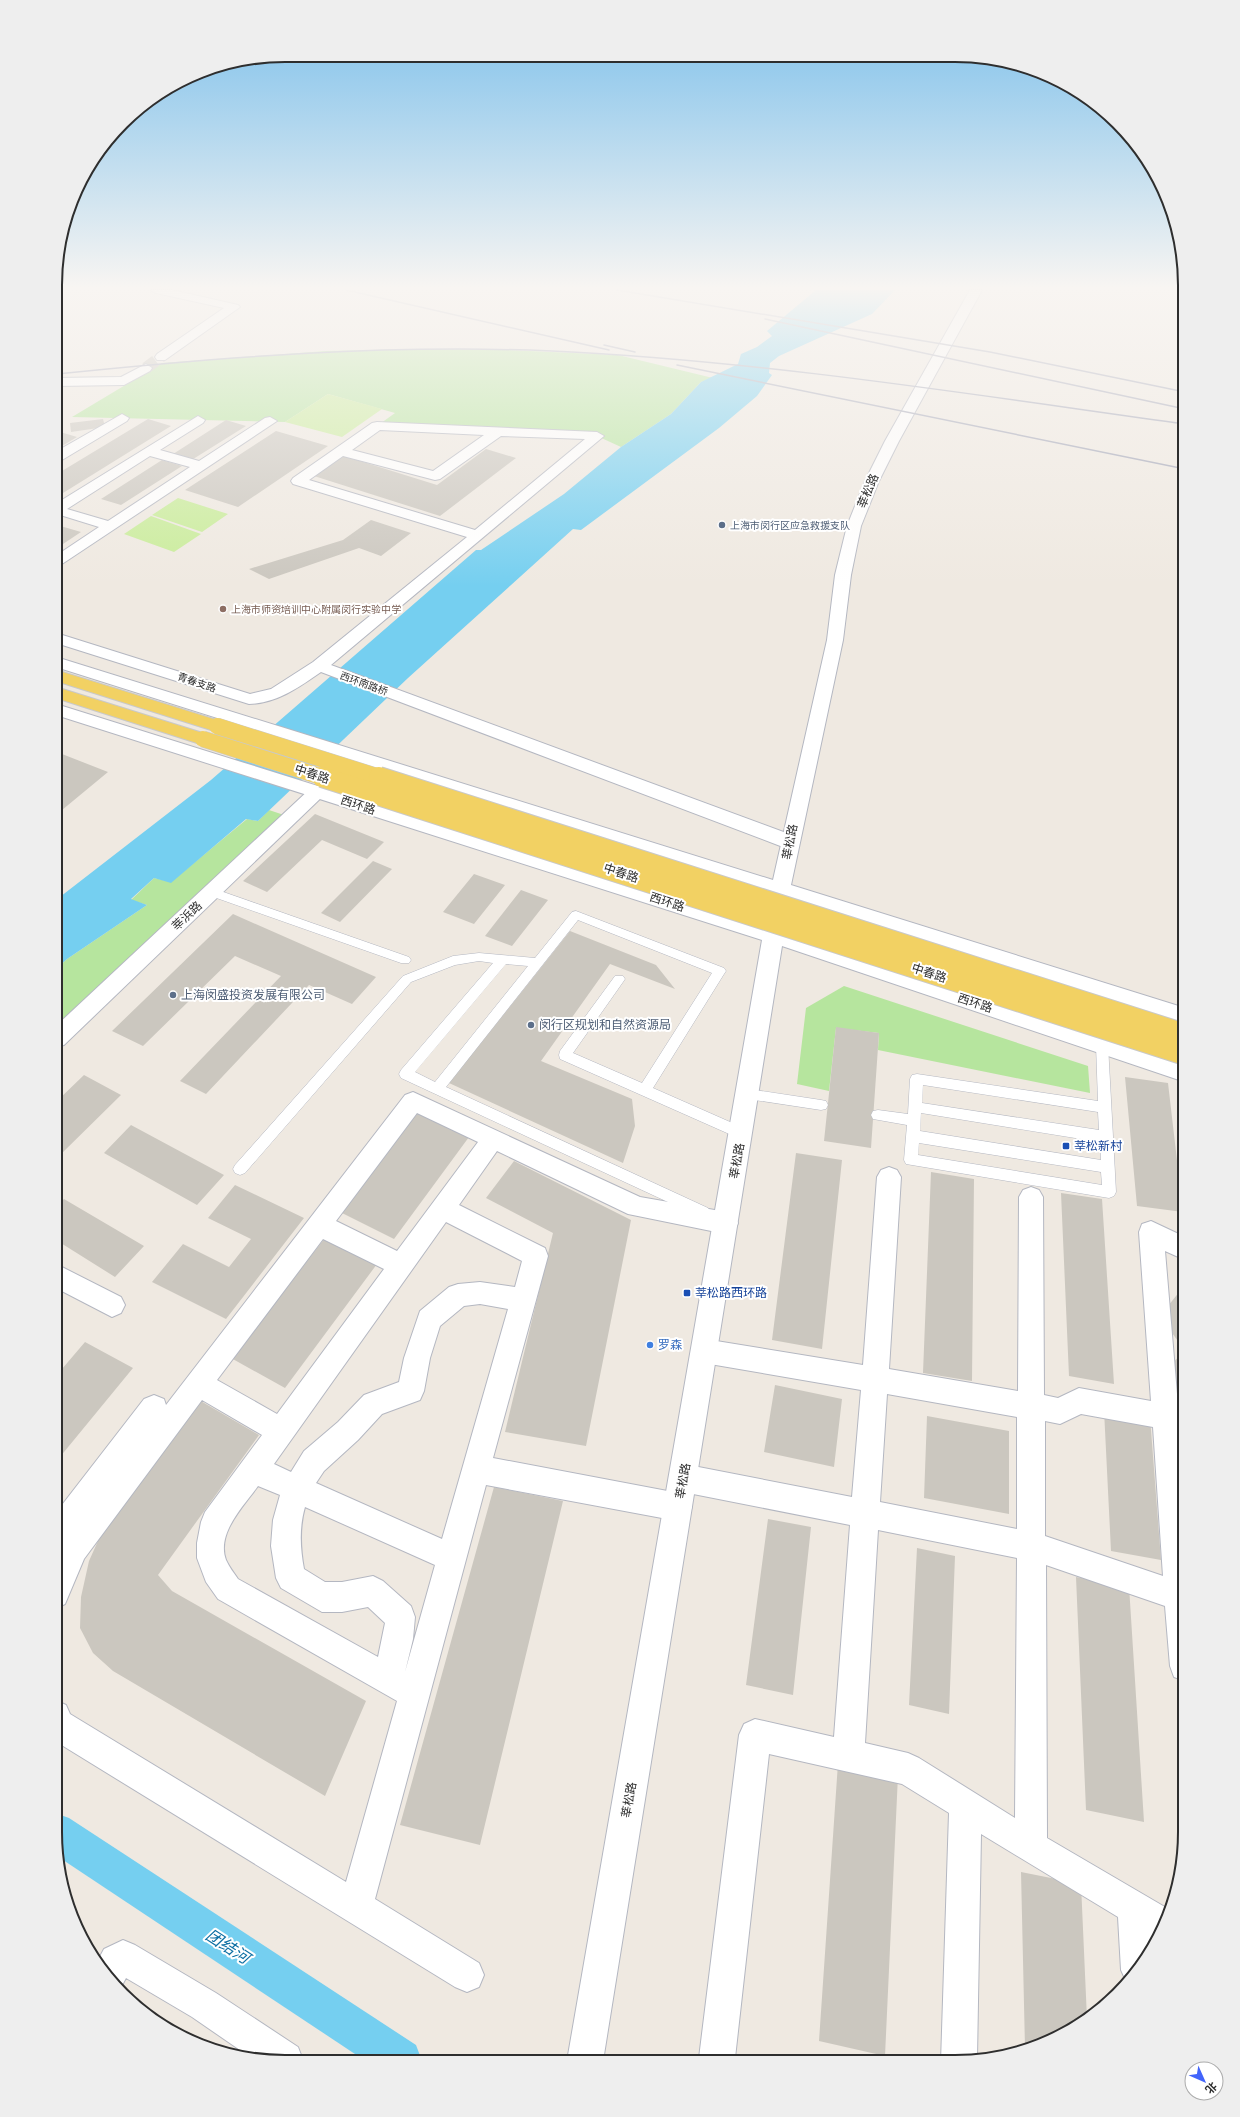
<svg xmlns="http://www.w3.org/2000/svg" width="1240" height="2117" viewBox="0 0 1240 2117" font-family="Cabin,'Noto Sans SC',sans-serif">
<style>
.green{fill:#b6e59e}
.pitch{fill:#c9ec9a}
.water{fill:#75cff0}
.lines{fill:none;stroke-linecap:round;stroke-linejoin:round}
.canal{fill:#75cff0;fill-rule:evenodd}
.building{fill:#cbc7bf}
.street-tunnel{stroke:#c8c4bd;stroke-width:12;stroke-dasharray:12 6;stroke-linecap:butt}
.lane-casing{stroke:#b4b7c1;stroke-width:1}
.street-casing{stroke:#b4b7c1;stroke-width:2}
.secondary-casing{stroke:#b4b7c1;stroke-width:2}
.primary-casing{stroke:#c9c9c9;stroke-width:2}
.lane{fill:#fff;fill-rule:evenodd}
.street{fill:#fff;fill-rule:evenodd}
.secondary{fill:#fff;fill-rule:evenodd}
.primary{fill:#f2d163;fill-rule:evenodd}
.rail{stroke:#a3a6b8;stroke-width:1.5}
.primary-bridge-far1-casing{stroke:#c9c9c9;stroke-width:17;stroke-linecap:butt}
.primary-bridge-casing{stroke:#c9c9c9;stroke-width:22;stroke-linecap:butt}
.primary-bridge-far1{stroke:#f2d163;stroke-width:16}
.primary-bridge{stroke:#f2d163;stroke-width:20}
.service-dot{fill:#5c6f8a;stroke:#fff;stroke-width:1.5}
.education-dot{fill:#8d6e63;stroke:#fff;stroke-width:1.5}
.transit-dot{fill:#1a4fb4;stroke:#fff;stroke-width:1.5}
.shop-dot{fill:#3f7fe0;stroke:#fff;stroke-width:1.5}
.labels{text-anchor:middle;stroke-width:4;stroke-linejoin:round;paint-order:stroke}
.far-service-label{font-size:10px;fill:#4e5e75;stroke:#fff;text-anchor:start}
.far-education-label{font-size:10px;fill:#785e54;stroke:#fff;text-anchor:start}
.far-street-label{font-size:10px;fill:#2e2e2e;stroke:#fff}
.street-label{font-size:12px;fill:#2e2e2e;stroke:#fff}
.service-label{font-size:12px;fill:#4e5e75;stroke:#fff;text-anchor:start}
.transit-label{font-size:12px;fill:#164399;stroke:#fff;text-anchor:start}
.shop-label{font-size:12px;fill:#366cbe;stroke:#fff;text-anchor:start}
.near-water-label{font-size:16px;font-style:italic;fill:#0d6fa3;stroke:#fff}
.rim{fill:none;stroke:#2e2e2e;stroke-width:2}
</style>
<rect width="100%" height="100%" fill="#efe9e1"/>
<path class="green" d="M419,349L508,350L618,355L713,378L701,382L671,414L621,447L597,436L377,426L395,413L328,394L285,422L72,417L162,363L326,351Z
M269,810L290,817L56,1040V969L67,959L147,905L131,900L154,878L171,882L247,819L258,821Z
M844,986L1088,1066L1090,1093L878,1050L879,1033L836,1028L829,1091L797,1084L806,1008Z"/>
<path class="pitch" d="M328,394L382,409L342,437L285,422Z
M178,498L228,514L202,532L152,515Z
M151,516L201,534L174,552L124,534Z"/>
<path class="water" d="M816,290H895L872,314L779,356L770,363L769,373L772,375L757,396L719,428L581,530L573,529L408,678L258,821L246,819L171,883L154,878L131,899L147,905L67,959L56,969V900L211,780L476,550H481L564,494L621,447L671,414L701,382L738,364L741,354L757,347L772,336L767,331Z"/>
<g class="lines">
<path class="canal" d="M55,1813L69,1818L416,2045L422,2061L364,2060L60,1858L55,1832Z"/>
</g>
<path class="building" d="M1184,327H1185V359L1181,357L1178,352Z
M103,419L105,427L71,432L70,423Z
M148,419L171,426L63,493L57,491V474Z
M226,420L246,426L190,461L170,456Z
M57,431L77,437L57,449Z
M276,431L328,446L238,507L185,490Z
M486,449L516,458L440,516L314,476L344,456L437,485Z
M162,460L182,466L121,505L101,499Z
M371,520L411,533L381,556L359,548L269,579L249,569L343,540Z
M57,525L81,532L57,548Z
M62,754L108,772L56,815V759Z
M315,814L384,842L367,859L322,840L267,892L243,881Z
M373,861L392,869L340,922L321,913Z
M474,874L505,885L474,924L443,912Z
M521,890L548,900L512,946L485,936Z
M233,914L376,977L352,1004L309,985L206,1094L180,1081L281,976L235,956L143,1046L112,1031Z
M570,931L656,965L675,989L610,964L541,1061L632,1099L635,1126L623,1163L449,1083Z
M836,1027L879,1033L871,1148L824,1141Z
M84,1075L121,1095L56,1159V1102Z
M1125,1077L1168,1083L1183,1212L1137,1206Z
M417,1113L469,1137L394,1239L340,1212Z
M131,1125L224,1175L197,1205L104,1153Z
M796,1153L842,1160L822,1349L772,1340Z
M514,1161L631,1220L586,1446L505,1432L553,1233L486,1198Z
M931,1172L974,1179L972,1381L923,1373Z
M235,1185L304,1218L226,1319L152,1282L183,1244L229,1267L251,1239L208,1218Z
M1061,1193L1102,1199L1114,1384L1069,1376Z
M64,1199L144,1246L115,1277L56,1240V1207Z
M325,1238L377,1264L285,1388L231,1358Z
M1180,1291L1185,1292V1351L1160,1316Z
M85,1342L133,1368L55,1463L56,1376Z
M1185,1351V1405L1165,1370Z
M775,1385L842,1399L834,1467L764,1452Z
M199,1400L259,1435L158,1575L172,1591L366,1701L325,1796L113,1671L93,1653L80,1628L81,1597L89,1561L107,1521Z
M1104,1410L1150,1417L1161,1560L1111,1551Z
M927,1416L1009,1431V1514L924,1498Z
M494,1487L563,1501L480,1845L400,1825Z
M768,1519L811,1527L793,1695L746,1685Z
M917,1548L955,1556L949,1714L909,1705Z
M1076,1577L1129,1586L1144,1822L1086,1810Z
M838,1763L898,1775L885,2056L819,2041Z
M1021,1872L1081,1884L1087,2019L1043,2045L1025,2048Z"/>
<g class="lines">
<path class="street-tunnel" d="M146,368L161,357"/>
<defs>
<path id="lane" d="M212,888L409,957L411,960L409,963H401L208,895L206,892L208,889Z
M576,911L724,968L726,971L724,974L653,1088L746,1129L748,1133L746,1137L741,1139L736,1137L560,1059L559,1055L560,1051L615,976H623L625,979L623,982L573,1053L642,1083L712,973L578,920L446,1087L708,1208L710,1212L708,1216L703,1218L698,1216L401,1078L399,1074L401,1070L493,963L479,961L455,965L411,982L245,1173L240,1175L235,1173L233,1169L235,1165L403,976L453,956L479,953L535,958L572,912ZM506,964L528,966L435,1082L415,1072Z
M1102,1040L1107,1041L1108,1045L1116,1192L1114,1196L1109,1198L906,1164L904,1160L907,1125L873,1119L871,1115L873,1111L878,1110L908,1114L910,1079L912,1075L917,1074L1098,1101L1096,1045L1097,1041ZM923,1085L1098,1112L1099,1130L922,1103ZM921,1113L1100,1142L1101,1160L920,1131ZM919,1143L1101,1172L1102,1185L918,1155Z
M748,1089L821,1100L826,1101L828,1105L826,1109L821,1110L748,1099L743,1098L741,1094L743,1090Z"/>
<path id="street" d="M150,290H172L238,305L240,307L165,360H157L155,357L157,354L224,308L156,293Z
M146,364L152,368L150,371L124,385L57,386V378L121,377Z
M122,414L129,418L127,421L62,460L57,461V451Z
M198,416L205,420L203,423L160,450L199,461L265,418L270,417L277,421L62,564L57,565V555L99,527L57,514V503ZM150,456L190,467L108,521L67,509Z
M377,422L597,432L604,436L331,665L797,837L799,842L797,847L790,848L783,847L321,672C298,688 277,703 249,704L56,643V633L250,694L271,689L313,662L467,537L293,484L291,481L293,478L372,423ZM380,430L484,435L433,471L352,450ZM501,436L585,439L475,530L309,480L343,456L435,480L440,479Z
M317,786L323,788L326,792L323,796L64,1045L56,1047V1026L311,788Z
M413,1092L640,1197L726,1212L735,1216L738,1223L735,1230L726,1234L628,1214L497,1151L459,1205L545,1248L548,1256L493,1458L678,1493L688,1497L692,1507L688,1517L678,1521L486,1485L375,1899L479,1963L484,1975L479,1987L467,1992L455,1987L55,1741V1700L66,1705L70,1714L346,1882L397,1701L218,1599L206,1582L197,1558V1543L201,1522L205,1512L262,1435L202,1400L84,1559L65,1604L55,1609V1557L58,1551L55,1552V1514L144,1399L154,1395L164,1399L166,1405L405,1095ZM417,1113L478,1142L397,1251L336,1221ZM446,1222L522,1261L515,1287L480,1282L458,1284L449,1287L420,1311L404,1358L399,1382L364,1395L338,1422L304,1451L291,1472L274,1464ZM323,1239L384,1269L277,1414L217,1380ZM480,1304L508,1309L442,1539L316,1483L324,1471L358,1440L382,1414L420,1400L424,1391L430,1358L440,1326L464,1306ZM258,1486L280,1495L273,1520L271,1546L276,1578L281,1588L322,1612H342L368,1607L385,1623L378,1657L238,1579C234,1573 229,1567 226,1560C216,1533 244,1506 258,1486ZM305,1507L435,1565L405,1672L413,1639L415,1617L411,1606L383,1581L373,1576L342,1582H325L304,1569C300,1547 299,1528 305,1507Z
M889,1167L897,1170L901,1177L889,1369L1018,1391L1019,1197L1023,1190L1031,1187L1039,1190L1043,1197L1044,1395L1058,1398L1079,1388L1151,1401L1139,1232L1142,1224L1151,1221L1185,1237V1260L1165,1251L1178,1406L1185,1407V1433L1180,1432L1185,1483V1681L1174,1677L1170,1666L1165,1606L1046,1565L1047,1838L1170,1910L1155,1939L1153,1938V1942L1138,1972L1127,1983L1121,1970L1118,1917L981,1834L977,2058L955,2062H941L949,1813L902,1784L769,1754L735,2058L734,2061H700L699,2058L739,1735L744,1724L755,1719L834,1737L850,1525L683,1492L673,1488L669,1478L673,1468L683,1464L852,1497L861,1390L704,1363L695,1360L691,1351L695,1342L704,1339L863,1365L877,1177L881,1170ZM887,1394L1017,1417V1529L880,1502ZM1081,1414L1153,1427L1163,1576L1045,1536V1421L1060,1424ZM878,1530L1017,1558L1015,1818L919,1758L908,1753L865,1743Z
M56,1264L121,1297L125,1305L121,1313L112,1317L56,1288Z
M123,1940L135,1945L216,1993L298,2047L303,2060L253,2059L192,2017L126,1978L120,1989L102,1972L97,1962L104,1949Z"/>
<path id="secondary" d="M970,290H982L899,441L879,481L861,526L851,575L843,640L791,885L1185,1008V1024L789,899L784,932L1185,1064V1082L782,946L603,2061H567L762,940L56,715V704L765,926L770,893L56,667V657L773,880L827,640L835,575L847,526L865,481L885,441Z"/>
<path id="primary" d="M56,670L223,722L226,726L223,730L217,731L211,730L56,681Z
M56,687L209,735L212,739L209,743L203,745L197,743L56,698Z"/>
</defs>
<use href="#lane" class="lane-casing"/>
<use href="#street" class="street-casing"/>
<use href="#secondary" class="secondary-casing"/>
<use href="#primary" class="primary-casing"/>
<use href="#lane" class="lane"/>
<use href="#street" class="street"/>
<use href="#secondary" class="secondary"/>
<use href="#primary" class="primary"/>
<path class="rail" d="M346,290L609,350
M617,290L990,352L1185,392
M765,319L1185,409
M604,345L635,352
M677,365L1185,469
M57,374C221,357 386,344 552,351C764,361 975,395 1185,424"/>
<defs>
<path id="primary-bridge-far1" d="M217,726L382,778
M203,739L325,778"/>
<path id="primary-bridge" d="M322,777L1185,1055
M379,777L1185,1034"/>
</defs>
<use href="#primary-bridge-far1" class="primary-bridge-far1-casing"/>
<use href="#primary-bridge" class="primary-bridge-casing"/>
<use href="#primary-bridge-far1" class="primary-bridge-far1"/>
<use href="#primary-bridge" class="primary-bridge"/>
</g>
<linearGradient id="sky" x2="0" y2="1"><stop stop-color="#7abfeb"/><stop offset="0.49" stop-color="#f8f5f2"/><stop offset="1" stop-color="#f8f5f2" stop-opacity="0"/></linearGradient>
<rect width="1240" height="586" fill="url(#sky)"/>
<g class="service-dot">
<circle cx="722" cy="525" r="4"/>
<circle cx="173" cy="995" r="4"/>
<circle cx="531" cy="1025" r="4"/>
</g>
<circle class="education-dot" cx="223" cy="609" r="4"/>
<g class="transit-dot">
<rect x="1062" y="1142" width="8" height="8" rx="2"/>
<rect x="683" y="1289" width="8" height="8" rx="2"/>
</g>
<circle class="shop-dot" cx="650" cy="1345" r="4"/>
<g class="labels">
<g class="far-service-label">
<text x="730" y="529">上海市闵行区应急救援支队</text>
</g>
<g class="far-education-label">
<text x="231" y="613">上海市师资培训中心附属闵行实验中学</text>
</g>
<g class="far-street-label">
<text transform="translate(197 682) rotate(19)" y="4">青春支路</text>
<text transform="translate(364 683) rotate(20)" y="4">西环南路桥</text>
</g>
<g class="street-label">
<text transform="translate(868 491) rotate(-67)" y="4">莘松路</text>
<text transform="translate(312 774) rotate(18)" y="4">中春路</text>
<text transform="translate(358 805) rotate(18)" y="4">西环路</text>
<text transform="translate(790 842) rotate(-79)" y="4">莘松路</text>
<text transform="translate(621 873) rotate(18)" y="4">中春路</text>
<text transform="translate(667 902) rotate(18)" y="4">西环路</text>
<text transform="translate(187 916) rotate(-43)" y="4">莘浜路</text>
<text transform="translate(929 973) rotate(18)" y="4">中春路</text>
<text transform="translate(975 1003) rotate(18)" y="4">西环路</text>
<text transform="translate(737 1161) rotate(-80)" y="4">莘松路</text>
<text transform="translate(683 1481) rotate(-80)" y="4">莘松路</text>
<text transform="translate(629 1800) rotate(-80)" y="4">莘松路</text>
</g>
<g class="service-label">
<text x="181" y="999">上海闵盛投资发展有限公司</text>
<text x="539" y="1029">闵行区规划和自然资源局</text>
</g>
<g class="transit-label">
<text x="1074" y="1150">莘松新村</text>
<text x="695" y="1297">莘松路西环路</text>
</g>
<g class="shop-label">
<text x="658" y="1349">罗森</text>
</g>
<g class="near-water-label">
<text transform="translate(228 1946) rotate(33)" y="6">团结河</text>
</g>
</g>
<path d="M0 0H1240V2117H0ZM285 62H955A223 223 0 0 1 1178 285V1832A223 223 0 0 1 955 2055H285A223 223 0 0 1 62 1832V285A223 223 0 0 1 285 62Z" fill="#eee" fill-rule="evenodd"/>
<path class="rim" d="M285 62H955A223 223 0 0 1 1178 285V1832A223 223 0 0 1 955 2055H285A223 223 0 0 1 62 1832V285A223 223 0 0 1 285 62Z"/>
<g transform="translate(1204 2081) rotate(135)"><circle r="19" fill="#ffffff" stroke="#ababab"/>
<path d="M0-3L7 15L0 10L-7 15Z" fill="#4264fb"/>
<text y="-6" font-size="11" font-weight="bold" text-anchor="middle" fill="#2e2e2e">北</text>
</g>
</svg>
